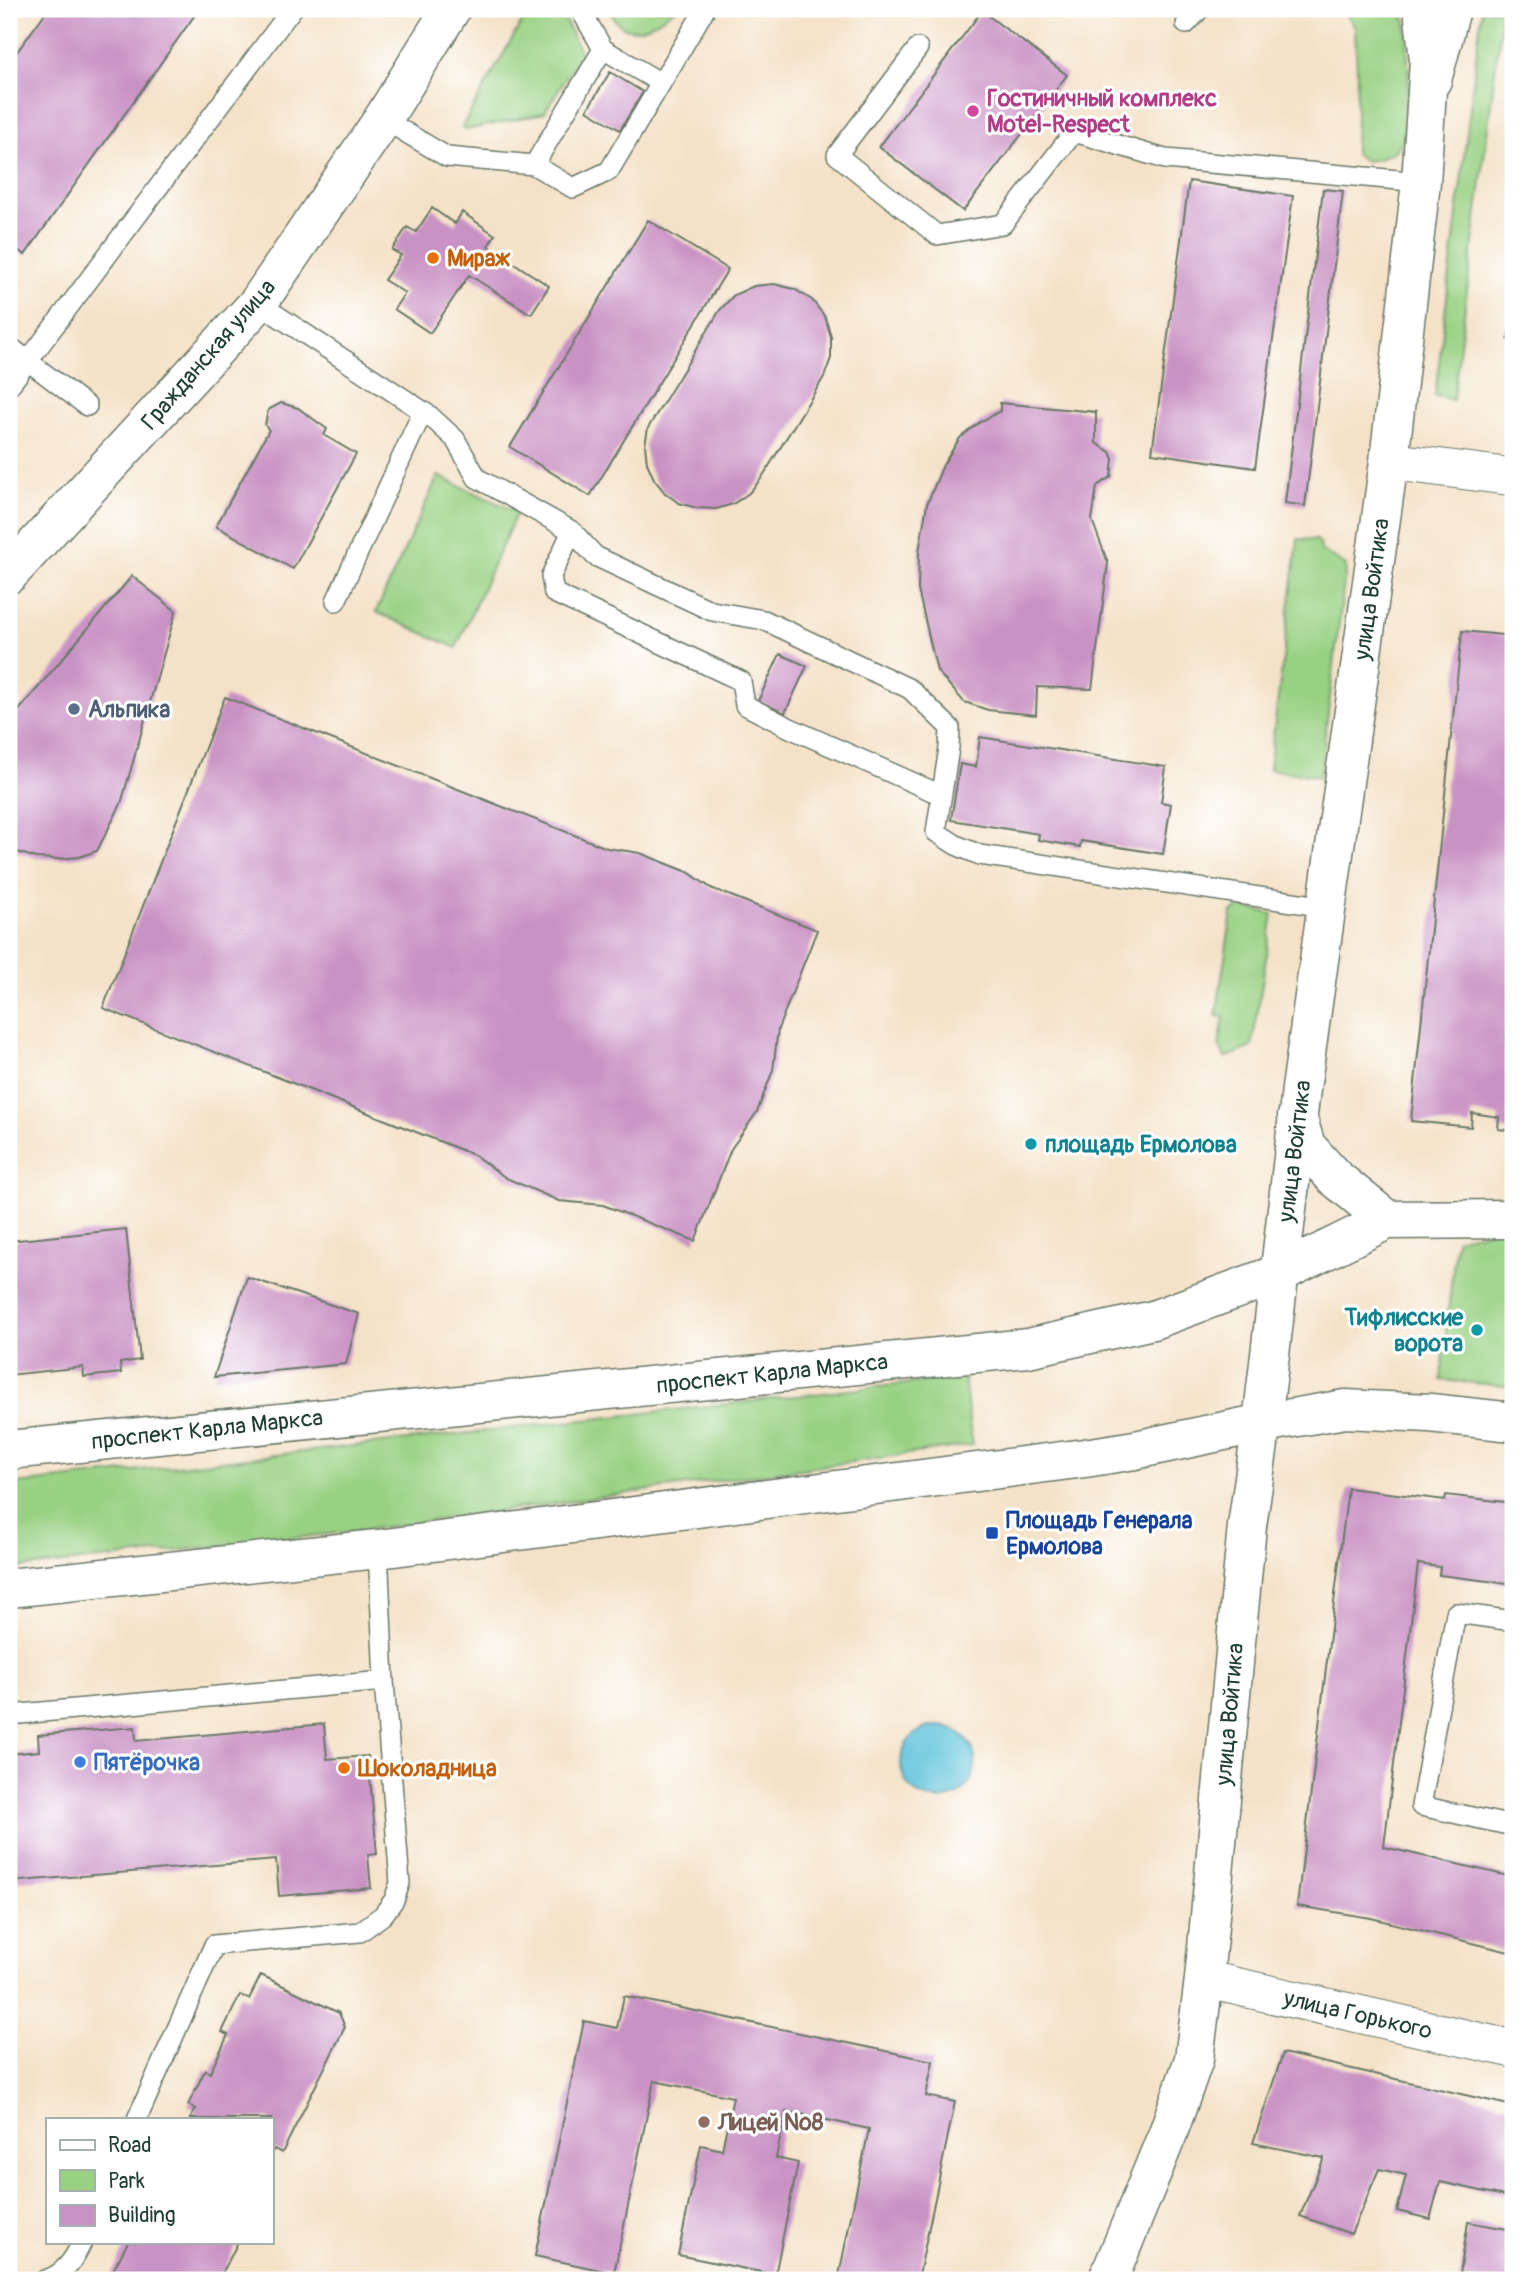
<svg xmlns="http://www.w3.org/2000/svg" width="1522" height="2289" viewBox="0 0 1522 2289" font-family="Pangolin,sans-serif">
<style>
.green{fill:#99d183;stroke:#5c875c;stroke-width:2}
.water{fill:#5ec3db;stroke:#3e8088;stroke-width:2}
.building{fill:#c992c4}
.lines{fill:none;stroke-linecap:round;stroke-linejoin:round}
.service-casing{stroke:#6a7768;stroke-width:22}
.minor-casing{stroke:#6a7768;stroke-width:39}
.tertiary-casing{stroke:#6a7768;stroke-width:41}
.secondary-casing{stroke:#6a7768;stroke-width:41}
.service{stroke:#fff;stroke-width:19}
.minor{stroke:#fff;stroke-width:37}
.tertiary{stroke:#fff;stroke-width:38}
.secondary{stroke:#fff;stroke-width:38}
.hotel-dot{fill:#d1479c;stroke:#fff;stroke-width:2.5}
.food-dot{fill:#e8710a;stroke:#fff;stroke-width:2.5}
.service-dot{fill:#5c6f8a;stroke:#fff;stroke-width:2.5}
.culture-dot{fill:#0f9aa8;stroke:#fff;stroke-width:2.5}
.transit-dot{fill:#1a4fb4;stroke:#fff;stroke-width:2.5}
.shop-dot{fill:#3f7fe0;stroke:#fff;stroke-width:2.5}
.education-dot{fill:#8d6e63;stroke:#fff;stroke-width:2.5}
.labels{text-anchor:middle;stroke-width:6;stroke-linejoin:round;paint-order:stroke}
.hotel-label{font-size:23px;font-weight:bold;fill:#b23c85;stroke:#fff;text-anchor:start}
.food-label{font-size:23px;font-weight:bold;fill:#c56008;stroke:#fff;text-anchor:start}
.street-label{font-size:23px;fill:#1f3d34;stroke:#fff}
.service-label{font-size:23px;font-weight:bold;fill:#4e5e75;stroke:#fff;text-anchor:start}
.culture-label{font-size:23px;font-weight:bold;fill:#0d838f;stroke:#fff;text-anchor:start}
.transit-label{font-size:23px;font-weight:bold;fill:#164399;stroke:#fff;text-anchor:start}
.shop-label{font-size:23px;font-weight:bold;fill:#366cbe;stroke:#fff;text-anchor:start}
.education-label{font-size:23px;font-weight:bold;fill:#785e54;stroke:#fff;text-anchor:start}
</style>
<rect width="100%" height="100%" fill="#fff"/>
<filter id="ink" filterUnits="userSpaceOnUse"><feTurbulence type="fractalNoise" baseFrequency=".0143" numOctaves="2"/><feDisplacementMap in="SourceGraphic" scale="14" xChannelSelector="R" yChannelSelector="G"/><feConvolveMatrix kernelMatrix="1 2 1 2 8 2 1 2 1" color-interpolation-filters="sRGB"/></filter>
<filter id="wash" filterUnits="userSpaceOnUse"><feTurbulence type="fractalNoise" baseFrequency=".00686" numOctaves="4" result="noise"/><feDisplacementMap in="SourceGraphic" scale="28" xChannelSelector="R" yChannelSelector="G"/><feGaussianBlur stdDeviation="1.57" result="paint"/><feColorMatrix in="noise" values="0 0 0 0 0 0 0 0 0 0 0 0 0 0 0 0 0 1.4 0 .05"/><feComposite in="paint" operator="in"/></filter>
<g filter="url(#wash)">
<rect width="100%" height="100%" fill="#f4e2c8"/>
<path class="green" d="M529,9H560L581,54L544,113L467,130L462,127Z
M609,9H676C660,19 636,40 618,23C614,20 611,13 609,9Z
M1343,9H1399L1406,22L1409,80L1404,138L1395,151L1379,159L1366,161L1355,154L1357,72L1355,27Z
M1482,9H1503L1453,400L1435,396Z
M438,476L517,512L456,648L376,612Z
M1298,539L1317,540L1322,551L1346,566L1320,777L1269,769Z
M1242,907L1273,914L1252,1047L1225,1058L1219,1045L1224,1017L1216,1016L1232,912Z
M1502,1227L1513,1228V1387L1441,1380L1456,1239Z
M964,1377L972,1445L366,1530L9,1569V1485Z"/>
<path class="water" d="M901 1763a37 37 0 1 1 74 0a37 37 0 1 1-74 0Z"/>
<g id="blocks">
<path class="building" d="M48,9H199L25,255L9,244V63Z
M982,11L1067,75L963,211L879,147Z
M610,72L643,92L620,130L587,110Z
M1189,181L1293,196L1255,468L1152,453Z
M1323,189L1343,191L1305,506L1285,503Z
M432,208L455,224L462,212L495,235L488,246L549,286L531,314L469,275L430,333L394,309L405,293L384,280L401,255L392,250L407,227L416,232Z
M648,220L728,269L590,496L510,447Z
M774,284L794,289L812,300L825,317L831,337V358L824,377L761,479L749,493L733,504L716,509L697,508L679,503L665,493L654,479L647,463L645,445L648,428L720,310L734,295L754,286Z
M1512,313H1513V341L1508,340Z
M281,403L298,408L327,429L324,435L356,454L293,569L216,526L269,430L265,425L268,410Z
M1000,403L1096,412V443L1110,452L1113,459L1111,477L1097,486L1092,520L1108,563L1092,689L1037,687L1036,715L988,710L964,702L937,671L918,590L919,552L927,504L943,465L960,438L980,422L1000,411Z
M132,576L176,611L121,804L97,851L79,857L58,859L36,858L11,850L9,849V722Z
M1462,631L1513,636V973L1506,1045L1513,1046V1131L1498,1129L1499,1117L1472,1113L1471,1127L1411,1121Z
M780,654L807,666L785,713L758,701Z
M225,697L607,848L640,853L688,872L711,888L817,930L778,1029L773,1070L757,1112L731,1149L695,1241L603,1205L559,1201L506,1178L474,1155L103,1008Z
M980,737L1166,767L1161,802L1171,804L1163,854L1081,841L1080,847L1038,840L1039,834L951,820L960,764L976,767Z
M126,1229L140,1360L120,1363L121,1373L84,1377L83,1367L9,1375V1241Z
M247,1277L359,1314L346,1364L214,1377Z
M1348,1488L1445,1500L1446,1495L1513,1503V1584L1439,1575L1440,1567L1418,1564L1384,1847L1513,1877V1953L1371,1918L1297,1906Z
M324,1724L327,1759L368,1756L377,1854L368,1855L371,1888L279,1896L276,1860L9,1882V1754L39,1751L38,1735L135,1727L136,1741Z
M261,1975L339,2013L345,2027L282,2153L274,2149L271,2154V2119H190L196,2109L188,2105L205,2070L210,2073L228,2035L222,2032L240,1995L249,1999Z
M624,1996L933,2061L926,2096L955,2102L918,2280H838L869,2129L786,2111L776,2158L798,2163L775,2275L678,2255L701,2145L722,2150L733,2097L654,2081L614,2273L535,2256L584,2021L617,2028Z
M1283,2053L1513,2106V2198L1440,2182L1430,2219L1397,2211L1406,2175L1379,2169L1351,2234L1300,2216L1324,2158L1253,2143Z
M1468,2222L1513,2230V2280H1459Z
M128,2242H238L219,2280H108Z
M1288,2273L1310,2280H1286Z"/>
</g>
</g>
<g filter="url(#ink)">
<use href="#blocks" fill-opacity="0" stroke="#6a7768" stroke-width="2"/>
<g class="lines">
<defs>
<path id="service" d="M1186,24L1200,9
M918,48L837,155L937,235L1003,224L1074,132L1165,159L1421,182
M603,49L661,83
M383,119L447,157L534,165L603,49L580,9
M534,165L573,188L609,171L705,9
M258,303L430,416L455,439L477,478L572,531L595,556L712,611L764,620L910,689L950,728L949,748L936,832L956,845L980,855L1326,907
M9,346L28,361L292,9
M9,386L28,361L87,406
M572,531L551,576L554,593L741,681L745,705L790,728L941,795
M336,601L423,411
M1513,1621L1456,1613L1421,1806L1513,1826
M9,1715L384,1681L378,1549
M137,2119L214,1945L360,1932L383,1915L394,1900L400,1883L384,1681
M45,2280C64,2275 75,2258 82,2242"/>
<path id="minor" d="M1389,461L1513,477
M1204,1979L1513,2049"/>
<path id="tertiary" d="M1432,80L1451,9"/>
<path id="secondary" d="M9,574L258,303L383,119L451,9
M1297,1116L1306,1146L1334,1177L1387,1220
M9,1450L1028,1348L1153,1320L1280,1273L1387,1220L1513,1219
M9,1588L378,1549L1085,1458L1135,1450L1262,1423L1345,1409L1430,1413L1513,1422
M1108,2280L1168,2133L1194,2059L1204,1979L1247,1526L1262,1423L1301,1089L1389,461L1421,182L1429,60L1423,9"/>
</defs>
<use href="#service" class="service-casing"/>
<use href="#minor" class="minor-casing"/>
<use href="#tertiary" class="tertiary-casing"/>
<use href="#secondary" class="secondary-casing"/>
<use href="#service" class="service"/>
<use href="#minor" class="minor"/>
<use href="#tertiary" class="tertiary"/>
<use href="#secondary" class="secondary"/>
</g>
</g>
<circle class="hotel-dot" cx="973" cy="111" r="7"/>
<g class="food-dot">
<circle cx="433" cy="258" r="7"/>
<circle cx="344" cy="1768" r="7"/>
</g>
<circle class="service-dot" cx="74" cy="709" r="7"/>
<g class="culture-dot">
<circle cx="1031" cy="1144" r="7"/>
<circle cx="1477" cy="1330" r="7"/>
</g>
<rect class="transit-dot" x="985" y="1526" width="14" height="14" rx="3.5"/>
<circle class="shop-dot" cx="80" cy="1762" r="7"/>
<circle class="education-dot" cx="704" cy="2122" r="7"/>
<g class="labels">
<g class="hotel-label">
<text x="987" y="106">Гостиничный комплекс<tspan x="987" dy="26">Motel-Respect</tspan></text>
</g>
<g class="food-label">
<text x="447" y="266">Мираж</text>
<text x="358" y="1776">Шоколадница</text>
</g>
<g class="street-label">
<text transform="translate(208 354) rotate(-49)" y="8">Гражданская улица</text>
<text transform="translate(1371 589) rotate(-82)" y="8">улица Войтика</text>
<text transform="translate(1294 1151) rotate(-83)" y="8">улица Войтика</text>
<text transform="translate(772 1373) rotate(-6)" y="8">проспект Карла Маркса</text>
<text transform="translate(207 1429) rotate(-6)" y="8">проспект Карла Маркса</text>
<text transform="translate(1229 1714) rotate(-85)" y="8">улица Войтика</text>
<text transform="translate(1358 2014) rotate(13)" y="8">улица Горького</text>
</g>
<g class="service-label">
<text x="88" y="717">Альпика</text>
</g>
<g class="culture-label">
<text x="1045" y="1152">площадь Ермолова</text>
<text x="1463" y="1325" text-anchor="end">Тифлисские<tspan x="1463" dy="26">ворота</tspan></text>
</g>
<g class="transit-label">
<text x="1006" y="1528">Площадь Генерала<tspan x="1006" dy="26">Ермолова</tspan></text>
</g>
<g class="shop-label">
<text x="94" y="1770">Пятёрочка</text>
</g>
<g class="education-label">
<text x="718" y="2130">Лицей №8</text>
</g>
</g>
<rect width="1522" height="2289" fill="none" stroke="#fff" stroke-width="35"/>
<rect x="46" y="2118" width="228" height="126" fill="#ffffff" stroke="#a5b1ae" stroke-width="2"/>
<rect x="60" y="2140" width="35" height="10" fill="#ffffff" stroke="#a5b1ae" stroke-width="2"/>
<text x="108" y="2152" font-size="21" fill="#1f3d34">Road</text>
<rect x="60" y="2170" width="35" height="21" fill="#99d183" stroke="#a5b1ae" stroke-width="2"/>
<text x="108" y="2188" font-size="21" fill="#1f3d34">Park</text>
<rect x="60" y="2205" width="35" height="21" fill="#c992c4" stroke="#a5b1ae" stroke-width="2"/>
<text x="108" y="2222" font-size="21" fill="#1f3d34">Building</text>
</svg>
